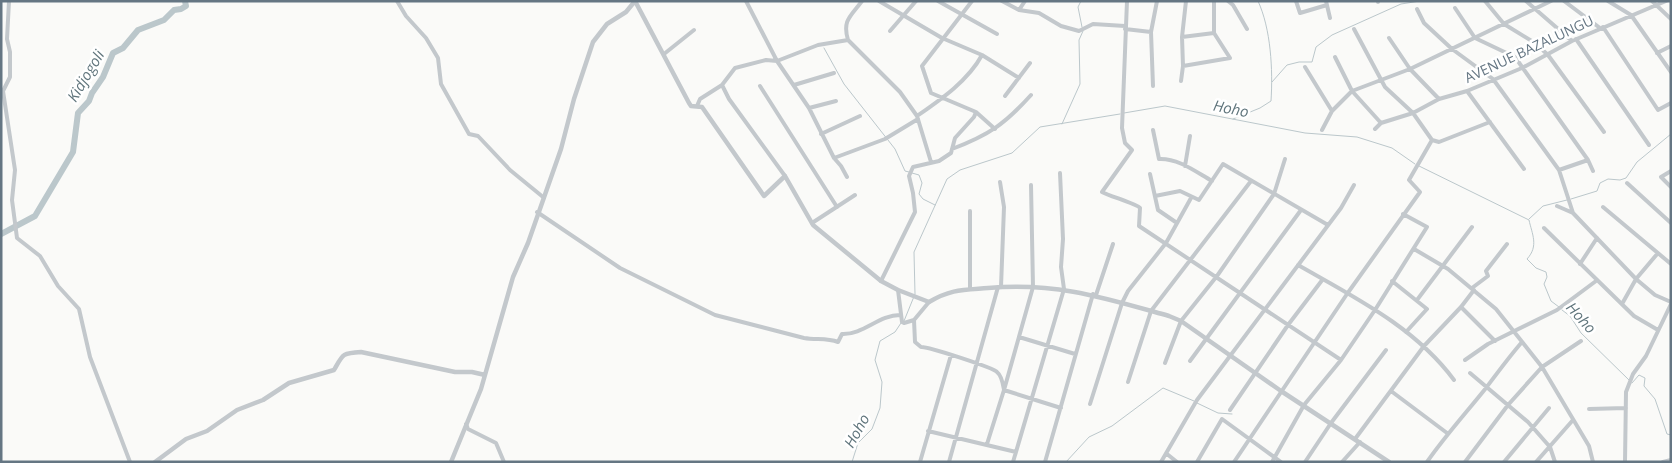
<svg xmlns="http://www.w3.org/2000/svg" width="1672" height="463" viewBox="0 0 1672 463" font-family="'Open Sans',sans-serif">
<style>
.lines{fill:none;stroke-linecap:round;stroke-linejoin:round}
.stream{stroke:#bbc7cb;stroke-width:1}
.river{stroke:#bbc7cb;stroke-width:6}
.minor{stroke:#c3c8cc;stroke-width:4}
.tertiary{stroke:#c3c8cc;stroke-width:4.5}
.labels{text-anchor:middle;stroke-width:5;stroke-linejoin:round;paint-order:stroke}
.street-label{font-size:14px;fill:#657683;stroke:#fff}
.water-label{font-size:15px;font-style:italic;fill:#60757c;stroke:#fff}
</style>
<rect width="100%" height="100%" fill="#fafaf8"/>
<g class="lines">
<path class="stream" d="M1081,1L1078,7L1082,27
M824,48L844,84L895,149L905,171L909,172
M1272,82L1287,65L1299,62H1312L1316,47L1332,35L1401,4L1420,1
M1124,113L1165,106L1305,133L1357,137L1392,148L1415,164
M1233,119L1260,108L1271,101C1273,70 1271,29 1258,1
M1062,124L1080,84L1079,40L1083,31
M1419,166L1529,220C1532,234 1539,246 1527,259L1536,268L1546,272L1547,277L1544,284L1551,301L1559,307
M912,173L919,175L922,183L919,194L923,199L935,205
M1571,199L1597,191L1600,183L1608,179L1620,180L1626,178L1637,162L1671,134
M1529,219L1543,206L1567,200
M1562,310L1570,316L1581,333L1629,380
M904,321L915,294L914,252L947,179L960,170L1012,153L1040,127L1120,114
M1632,383L1639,375L1645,378L1644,386L1655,399L1667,434L1671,435
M1197,403L1218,413L1232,414
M852,462L858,443L872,429L880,408L882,382L875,360L880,341L895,332L901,323
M1066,462L1089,437L1112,426L1163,388L1194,401"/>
<path class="river" d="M1,234L35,216L73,152L78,113L89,101L92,93L103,77L113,53L123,48L138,30L164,20L174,10L181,9L186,6L185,1"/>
<path class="minor" d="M9,1L7,39L10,52V77L3,91L15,170L12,200L17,238L40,256L58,286L79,309L90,357L130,462
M397,1L406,16L426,38L438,58L441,84L469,134L478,136L510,170L543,197
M746,1L777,61L809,108L834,158L841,166L847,177
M862,1C851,16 842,20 848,40L900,92L917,116L931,162
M879,1L942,38L982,55L1019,78
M938,1L997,34
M1002,1L1019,10L1039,13L1061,26L1079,31L1093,24L1125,26
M1127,1L1122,128L1125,143L1132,150L1102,192C1109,196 1137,204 1140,208L1139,226L1341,360
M1228,1L1233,5L1247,29
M1296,1L1300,13L1327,5
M1326,1L1330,18
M1378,1V2
M1485,1L1504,24L1535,43L1548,55L1604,132
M1526,1L1572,41
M1564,1L1600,28
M1608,1L1631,15L1671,72
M1652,1L1671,19
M1455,8L1475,38L1515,57L1588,160L1593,171
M1417,9L1424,23L1452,49L1493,79L1559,170L1573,213L1636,279L1655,295L1671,302
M1019,10L1025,1
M1603,27L1658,110L1671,103
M1125,29L1151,32
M890,31L916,1
M1182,37L1214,33
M1389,38L1410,69L1439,99
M1576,39L1649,145
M1657,53L1671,46
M664,54L694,30
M1335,57L1352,91L1381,123
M1183,66L1230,58L1214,33V1
M1305,67L1332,111
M1181,81L1183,66L1182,37L1186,1
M722,85L729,99L785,176
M794,85L834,73
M760,86L837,207
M1153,86L1151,32L1157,1
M1467,91L1524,169
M1005,96L1030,63
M697,106L700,99L722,85L735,68L766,60L777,61L818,45L848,40
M809,108L836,101
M976,112L995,129
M917,116C940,100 968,81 982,55
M1375,129L1381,123L1413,113L1439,99L1467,91L1522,68L1572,41L1666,1
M1153,130L1159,159C1178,158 1196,172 1212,181
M1322,130L1332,111L1352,91L1410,69L1551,1
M821,134L860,116
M1432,140L1439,142L1490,122
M952,149C989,135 1005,124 1031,95
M834,158L885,139L918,119
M1185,166L1190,136
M1559,170L1588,160
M1671,171L1661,177L1671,187
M1150,174L1158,210L1177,223
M1000,182L1004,207L1001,287
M1627,183L1671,223
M1031,185L1033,287L1004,390L1061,408
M1155,196L1180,191L1199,200L1223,164L1328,225
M1557,206L1573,213
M1603,207L1671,264
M970,211V289
M537,212L620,268L715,315L804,338C816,340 827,338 838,342L842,334C863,335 879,315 900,315
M812,223L855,195
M1544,228L1634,316L1658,330
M1414,249L1448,269L1496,309L1542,367L1589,446L1593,462
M1580,264L1597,238
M1298,265C1354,297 1415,327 1454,380
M881,281L915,212L913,193L909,176L913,167L939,161L951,153L955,138L974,117L976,112L931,93L922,66L972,1
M1392,281L1427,309L1406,332
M1472,288L1488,276L1486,271L1507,244
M898,290L902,322L904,323L914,320L929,302
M1096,295L1113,244
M1417,300L1472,227
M1622,304L1636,279L1658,253
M1461,307L1495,341
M914,320L915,342L921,347C927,346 994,368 997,372C1002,376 1003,384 1004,390L987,444
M1019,337L1075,354
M1465,360L1488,344L1557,310L1596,281
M1190,361L1301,210
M1165,363L1181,321L1217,276L1274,194L1285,159
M1470,373L1528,422L1550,447L1555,462
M1128,382L1151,311L1251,181
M1391,391L1447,433
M1090,404L1122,303L1128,291L1166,243L1191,198
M1589,409L1626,408
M1230,410L1288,325L1323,279
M466,424L468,429L496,443L504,462
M928,431L1016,452
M1355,439L1424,346L1461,307L1474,290
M1167,454L1177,462
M920,462L951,355
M949,462L998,287
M1013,462L1064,289L1061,267L1063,239L1060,173
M1045,462L1093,294
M1161,462L1197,400L1341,208L1354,185
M1197,462L1222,419L1281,462
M1234,462L1347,294L1420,192L1409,180L1432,140L1413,113L1385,87L1354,29
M1272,462L1304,405L1341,360L1375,310L1427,227L1403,214
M1305,462L1331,423L1386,350
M1342,462L1360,442
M1427,462C1445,436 1466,413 1486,388C1498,372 1509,357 1522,342
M1465,462L1508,405L1542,367L1581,341
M1504,462L1549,408
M1536,462L1573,420
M1625,462L1626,392L1633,374L1646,356L1671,304
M1663,462L1671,460"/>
<path class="tertiary" d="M635,1L689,103L691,106L702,107L764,196L785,176L813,225L881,281L898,290L929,302C951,289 963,290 988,288C1057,282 1105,298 1169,316L1181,321L1281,391L1389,462
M155,462L186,439L207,431L237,410L263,400L289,383L334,370C343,354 342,353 361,352L455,372H472L485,375
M451,462L481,389L513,277L528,243L561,149L574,99L593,42L607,24L626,12L635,1"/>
</g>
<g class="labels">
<g class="street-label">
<text transform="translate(1529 49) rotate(-25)" y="5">AVENUE BAZALUNGU</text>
</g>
<g class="water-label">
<text transform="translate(86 76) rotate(-59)" y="5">Kidjogoli</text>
<text transform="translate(1231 109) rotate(11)" y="5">Hoho</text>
<text transform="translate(1581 318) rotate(48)" y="5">Hoho</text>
<text transform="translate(857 431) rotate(-61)" y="5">Hoho</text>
</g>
</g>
<rect width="1672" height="463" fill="none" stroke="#657683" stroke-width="5"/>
</svg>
